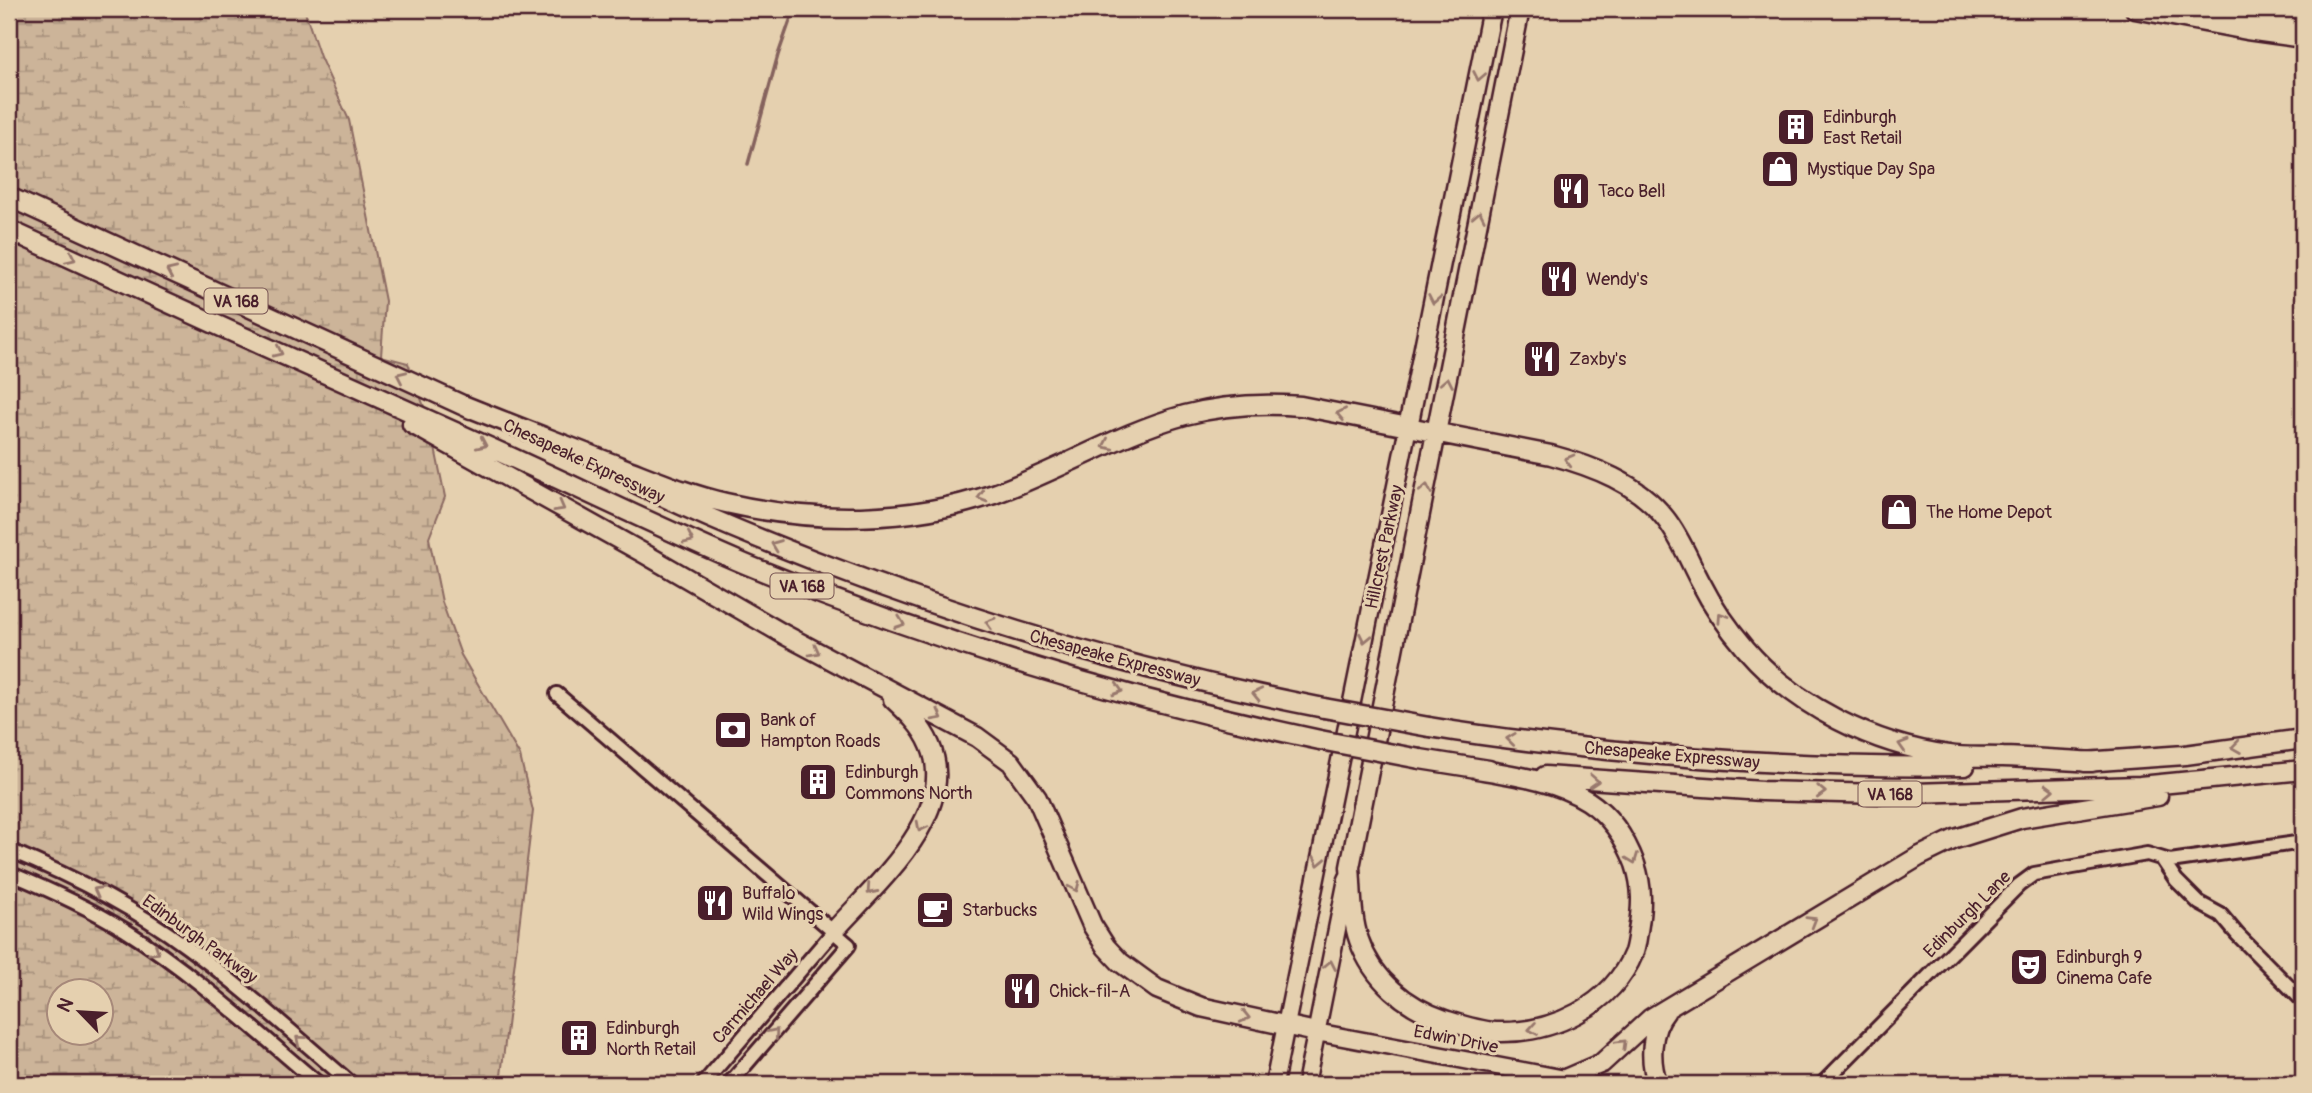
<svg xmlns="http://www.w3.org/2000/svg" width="2312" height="1093" viewBox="0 0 2312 1093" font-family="Pangolin,sans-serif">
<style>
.wetland{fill:url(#wetland-marsh);stroke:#8b6a62;stroke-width:2;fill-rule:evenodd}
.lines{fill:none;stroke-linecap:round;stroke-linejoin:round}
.stream{stroke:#85625d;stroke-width:3.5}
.minor-casing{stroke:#4a1f2b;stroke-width:18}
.major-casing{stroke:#4a1f2b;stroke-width:21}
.highway-casing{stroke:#4a1f2b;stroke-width:23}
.minor{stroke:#e5d0af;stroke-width:12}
.major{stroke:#e5d0af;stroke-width:16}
.highway{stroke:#e5d0af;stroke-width:18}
.highway-bridge-casing{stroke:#4a1f2b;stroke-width:23;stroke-linecap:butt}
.highway-bridge{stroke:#e5d0af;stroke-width:18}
.oneway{stroke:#98786d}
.labels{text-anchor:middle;stroke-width:6;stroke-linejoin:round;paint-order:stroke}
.shield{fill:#e5d0af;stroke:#785453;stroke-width:2}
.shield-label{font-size:16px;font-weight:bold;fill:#4a1f2b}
.poi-label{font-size:18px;fill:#4a1f2b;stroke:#e5d0af;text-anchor:start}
.street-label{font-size:18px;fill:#4a1f2b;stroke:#e5d0af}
</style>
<defs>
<pattern id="wetland-marsh" width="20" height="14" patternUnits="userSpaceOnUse" patternTransform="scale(1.75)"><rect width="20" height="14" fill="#ccb499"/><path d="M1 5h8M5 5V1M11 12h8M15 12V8" fill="none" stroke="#a8927d"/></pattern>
</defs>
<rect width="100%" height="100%" fill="#e5d0af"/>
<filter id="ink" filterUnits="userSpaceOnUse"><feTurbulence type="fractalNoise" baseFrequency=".0143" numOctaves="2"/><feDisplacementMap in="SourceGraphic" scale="14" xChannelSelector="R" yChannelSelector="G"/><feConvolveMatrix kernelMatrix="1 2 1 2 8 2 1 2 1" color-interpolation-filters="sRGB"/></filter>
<g filter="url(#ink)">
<path class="wetland" d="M9,9H304L320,57L349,120L385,301L381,356L408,363L430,423L445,497L429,538L442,602L461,655L520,756L533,811L500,1084H9ZM60,992H102V1034H60Z"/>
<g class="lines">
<path class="stream" d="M748,164L778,55L794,9"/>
<defs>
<path id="minor" d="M557,694L849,945L729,1084
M9,850C72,876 132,906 187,947C245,989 298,1038 352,1084
M2162,859L2176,880L2199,903L2221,915L2237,934L2303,1001
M9,873C48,889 88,907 125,930C195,974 256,1031 319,1084
M1565,1080L1589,1084
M703,1084L834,931
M1822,1084L2019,885L2034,874L2147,854L2170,861L2303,842"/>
<path id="major" d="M1316,1032L1565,1079
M1274,1084L1408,427
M1306,1084L1347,879"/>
<path id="highway" d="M2135,9L2247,30L2303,38
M2230,9L2291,23L2303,29
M9,197L471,409
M9,230C170,304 331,377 493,449C577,487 660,528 745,564C929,640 1124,699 1320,740
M463,405C515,426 568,446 621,467C655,480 690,495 726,503C813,523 909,523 994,494C1059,471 1119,433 1185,415C1223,405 1262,403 1301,406L1551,455C1592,466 1638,483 1665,518C1681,538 1689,561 1701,583C1713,607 1729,629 1746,649C1796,707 1874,745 1949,755C1967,758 1985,756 2003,757C2033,758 2063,760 2093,762
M412,424L645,554L785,635L977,737L1011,762L1037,798L1092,925L1106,947L1120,962L1157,989L1201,1007L1316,1032
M1408,427L1492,9
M637,484C699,515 762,540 826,565C988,627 1154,675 1324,708
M1429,727C1488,737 1548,744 1608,750C1727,762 1846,768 1965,766
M1420,759L1489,770
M2084,762L2185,755L2303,739
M1477,769C1513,775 1557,781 1588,801C1611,816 1626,840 1635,864C1643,888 1642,907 1638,931C1637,938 1636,946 1634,952C1612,1006 1552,1034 1496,1032C1479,1031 1461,1025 1445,1020C1406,1007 1373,980 1359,940C1351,918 1352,890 1350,867L1520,9
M1545,776L1762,791L1882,794L2140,786L2303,770
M834,931C875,885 960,813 930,745C922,726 907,712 893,699
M1565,1079L1602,1063L1651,1018L1918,857L1955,839L2022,818L2158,796
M1658,1084C1649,1062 1650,1030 1666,1011"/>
</defs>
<use href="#minor" class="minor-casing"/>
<use href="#major" class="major-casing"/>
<use href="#highway" class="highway-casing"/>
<use href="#minor" class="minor"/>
<use href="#major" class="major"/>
<use href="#highway" class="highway"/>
<defs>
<path id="highway-bridge" d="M1324,708L1429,727
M1320,740L1420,759"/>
</defs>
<use href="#highway-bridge" class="highway-bridge-casing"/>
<use href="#highway-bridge" class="highway-bridge"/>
</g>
<defs><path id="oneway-chevron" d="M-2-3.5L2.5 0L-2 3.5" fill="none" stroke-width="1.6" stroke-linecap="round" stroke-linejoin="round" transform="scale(1.75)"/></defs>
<g class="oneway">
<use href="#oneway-chevron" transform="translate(1479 76) rotate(101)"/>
<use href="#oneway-chevron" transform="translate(1479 216) rotate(-79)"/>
<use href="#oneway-chevron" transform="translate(71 258) rotate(25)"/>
<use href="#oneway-chevron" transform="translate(171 272) rotate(-156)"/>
<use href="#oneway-chevron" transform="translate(1434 299) rotate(101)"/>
<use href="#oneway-chevron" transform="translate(278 352) rotate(25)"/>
<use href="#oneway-chevron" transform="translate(401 376) rotate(-155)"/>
<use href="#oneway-chevron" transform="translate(1447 382) rotate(-79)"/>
<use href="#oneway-chevron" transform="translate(1341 414) rotate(-169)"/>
<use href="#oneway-chevron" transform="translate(482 444) rotate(24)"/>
<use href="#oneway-chevron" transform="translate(1107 445) rotate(155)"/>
<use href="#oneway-chevron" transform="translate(1569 460) rotate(-165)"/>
<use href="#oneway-chevron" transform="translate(1426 489) rotate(-79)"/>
<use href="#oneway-chevron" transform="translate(982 497) rotate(164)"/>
<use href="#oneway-chevron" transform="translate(560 507) rotate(29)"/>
<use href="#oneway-chevron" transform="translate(689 539) rotate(25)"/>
<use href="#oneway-chevron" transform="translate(776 545) rotate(-159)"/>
<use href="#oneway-chevron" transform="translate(1722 617) rotate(-124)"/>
<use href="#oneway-chevron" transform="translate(900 623) rotate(20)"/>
<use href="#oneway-chevron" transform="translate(990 623) rotate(-163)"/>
<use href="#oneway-chevron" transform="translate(1365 638) rotate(102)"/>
<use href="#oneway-chevron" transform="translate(815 651) rotate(28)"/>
<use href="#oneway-chevron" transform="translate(1118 690) rotate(16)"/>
<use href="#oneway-chevron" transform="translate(1257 694) rotate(-167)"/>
<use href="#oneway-chevron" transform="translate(938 716) rotate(28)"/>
<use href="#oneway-chevron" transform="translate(1511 739) rotate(-173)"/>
<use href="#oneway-chevron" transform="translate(1903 745) rotate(-163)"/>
<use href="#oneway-chevron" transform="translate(2236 747) rotate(172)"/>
<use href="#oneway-chevron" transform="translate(1594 781) rotate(3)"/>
<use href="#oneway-chevron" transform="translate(2049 790) rotate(-2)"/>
<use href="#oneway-chevron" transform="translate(1821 792) rotate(2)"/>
<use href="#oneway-chevron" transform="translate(921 827) rotate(117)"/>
<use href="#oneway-chevron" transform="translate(1633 859) rotate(69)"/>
<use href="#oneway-chevron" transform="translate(1319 861) rotate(102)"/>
<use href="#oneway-chevron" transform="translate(1075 887) rotate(66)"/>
<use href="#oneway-chevron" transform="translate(871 890) rotate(132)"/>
<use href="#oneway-chevron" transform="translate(98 891) rotate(-152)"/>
<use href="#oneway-chevron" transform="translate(1812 921) rotate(-31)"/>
<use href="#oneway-chevron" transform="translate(155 951) rotate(34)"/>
<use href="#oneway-chevron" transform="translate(1330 965) rotate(-79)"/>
<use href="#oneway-chevron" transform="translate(1245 1017) rotate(13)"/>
<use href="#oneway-chevron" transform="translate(1533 1029) rotate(170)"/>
<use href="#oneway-chevron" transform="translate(774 1033) rotate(-49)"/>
<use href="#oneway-chevron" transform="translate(300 1040) rotate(-140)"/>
<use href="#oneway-chevron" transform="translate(1622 1044) rotate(-44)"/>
</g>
</g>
<defs>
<symbol id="building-square" viewBox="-11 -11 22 22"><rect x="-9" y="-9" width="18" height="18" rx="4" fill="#4a1f2b" stroke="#e5d0af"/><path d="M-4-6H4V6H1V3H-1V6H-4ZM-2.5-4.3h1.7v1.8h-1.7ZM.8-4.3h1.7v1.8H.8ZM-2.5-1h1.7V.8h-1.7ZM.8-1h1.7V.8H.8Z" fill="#fff"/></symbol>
<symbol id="shop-square" viewBox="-11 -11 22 22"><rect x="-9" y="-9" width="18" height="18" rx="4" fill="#4a1f2b" stroke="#e5d0af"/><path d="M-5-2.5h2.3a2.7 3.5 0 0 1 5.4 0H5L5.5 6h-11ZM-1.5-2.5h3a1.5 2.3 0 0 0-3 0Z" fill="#fff"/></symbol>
<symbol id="restaurant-square" viewBox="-11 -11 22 22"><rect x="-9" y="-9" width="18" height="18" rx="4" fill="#4a1f2b" stroke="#e5d0af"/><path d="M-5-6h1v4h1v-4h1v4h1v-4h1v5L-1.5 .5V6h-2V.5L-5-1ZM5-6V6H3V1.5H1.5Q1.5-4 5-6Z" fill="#fff"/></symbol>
<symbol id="bank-square" viewBox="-11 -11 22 22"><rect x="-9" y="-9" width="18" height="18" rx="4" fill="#4a1f2b" stroke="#e5d0af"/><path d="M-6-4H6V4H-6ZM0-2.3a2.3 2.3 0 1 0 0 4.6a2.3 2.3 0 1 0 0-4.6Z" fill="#fff"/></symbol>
<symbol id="cafe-square" viewBox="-11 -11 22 22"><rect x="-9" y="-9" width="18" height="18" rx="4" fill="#4a1f2b" stroke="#e5d0af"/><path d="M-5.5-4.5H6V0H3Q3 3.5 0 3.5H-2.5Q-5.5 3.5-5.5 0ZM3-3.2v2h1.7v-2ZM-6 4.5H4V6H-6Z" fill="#fff"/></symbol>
<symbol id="theatre-square" viewBox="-11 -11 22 22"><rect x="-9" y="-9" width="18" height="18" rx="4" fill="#4a1f2b" stroke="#e5d0af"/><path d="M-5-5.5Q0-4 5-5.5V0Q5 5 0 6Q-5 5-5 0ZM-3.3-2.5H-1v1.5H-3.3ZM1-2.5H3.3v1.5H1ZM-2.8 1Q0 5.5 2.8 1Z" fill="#fff"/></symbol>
</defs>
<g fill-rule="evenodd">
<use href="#building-square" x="1774" y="105" width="44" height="44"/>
<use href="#shop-square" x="1758" y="147" width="44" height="44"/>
<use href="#restaurant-square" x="1549" y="169" width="44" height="44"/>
<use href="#restaurant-square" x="1537" y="257" width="44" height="44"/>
<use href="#restaurant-square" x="1520" y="337" width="44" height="44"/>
<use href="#shop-square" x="1877" y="490" width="44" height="44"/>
<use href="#bank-square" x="711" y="708" width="44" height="44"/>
<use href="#building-square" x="796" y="760" width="44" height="44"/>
<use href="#restaurant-square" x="693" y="881" width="44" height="44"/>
<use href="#cafe-square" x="913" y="888" width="44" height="44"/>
<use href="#theatre-square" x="2007" y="945" width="44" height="44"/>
<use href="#restaurant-square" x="1000" y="969" width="44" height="44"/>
<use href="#building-square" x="557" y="1016" width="44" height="44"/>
</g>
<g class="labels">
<g class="shield">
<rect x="204.5" y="288.5" width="63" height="25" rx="5"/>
<rect x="770.5" y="573.5" width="63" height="25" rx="5"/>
<rect x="1858.5" y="781.5" width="63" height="25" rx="5"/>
</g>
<g class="shield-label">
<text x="236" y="307">VA 168</text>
<text x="802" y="592">VA 168</text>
<text x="1890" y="800">VA 168</text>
</g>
<g class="poi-label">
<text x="1823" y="123">Edinburgh<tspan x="1823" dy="21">East Retail</tspan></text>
<text x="1807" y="175">Mystique Day Spa</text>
<text x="1598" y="197">Taco Bell</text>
<text x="1586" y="285">Wendy's</text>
<text x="1569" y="365">Zaxby's</text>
<text x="1926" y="518">The Home Depot</text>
<text x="760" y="726">Bank of<tspan x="760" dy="21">Hampton Roads</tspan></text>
<text x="845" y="778">Edinburgh<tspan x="845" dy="21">Commons North</tspan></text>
<text x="742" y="899">Buffalo<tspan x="742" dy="21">Wild Wings</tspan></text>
<text x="962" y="916">Starbucks</text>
<text x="2056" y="963">Edinburgh 9<tspan x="2056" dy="21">Cinema Cafe</tspan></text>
<text x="1049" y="997">Chick-fil-A</text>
<text x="606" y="1034">Edinburgh<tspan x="606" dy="21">North Retail</tspan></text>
</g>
<g class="street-label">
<text transform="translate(584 461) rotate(25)" y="6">Chesapeake Expressway</text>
<text transform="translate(1384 547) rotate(-78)" y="6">Hillcrest Parkway</text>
<text transform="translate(1115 658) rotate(15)" y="6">Chesapeake Expressway</text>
<text transform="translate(1672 755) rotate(5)" y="6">Chesapeake Expressway</text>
<text transform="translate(1967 914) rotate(-45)" y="6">Edinburgh Lane</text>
<text transform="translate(200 939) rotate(36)" y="6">Edinburgh Parkway</text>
<text transform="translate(755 996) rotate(-49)" y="6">Carmichael Way</text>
<text transform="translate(1456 1039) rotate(11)" y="6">Edwin Drive</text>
</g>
</g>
<rect width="2312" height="1093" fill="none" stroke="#e5d0af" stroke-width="35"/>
<rect x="18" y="18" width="2277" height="1058" fill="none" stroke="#4a1f2b" stroke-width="2.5" filter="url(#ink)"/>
<g transform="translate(80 1012) rotate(295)"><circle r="33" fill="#e5d0af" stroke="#a7897a" stroke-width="2"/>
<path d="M0-5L12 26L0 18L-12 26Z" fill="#4a1f2b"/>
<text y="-10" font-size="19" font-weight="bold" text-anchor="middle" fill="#4a1f2b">N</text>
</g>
</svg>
